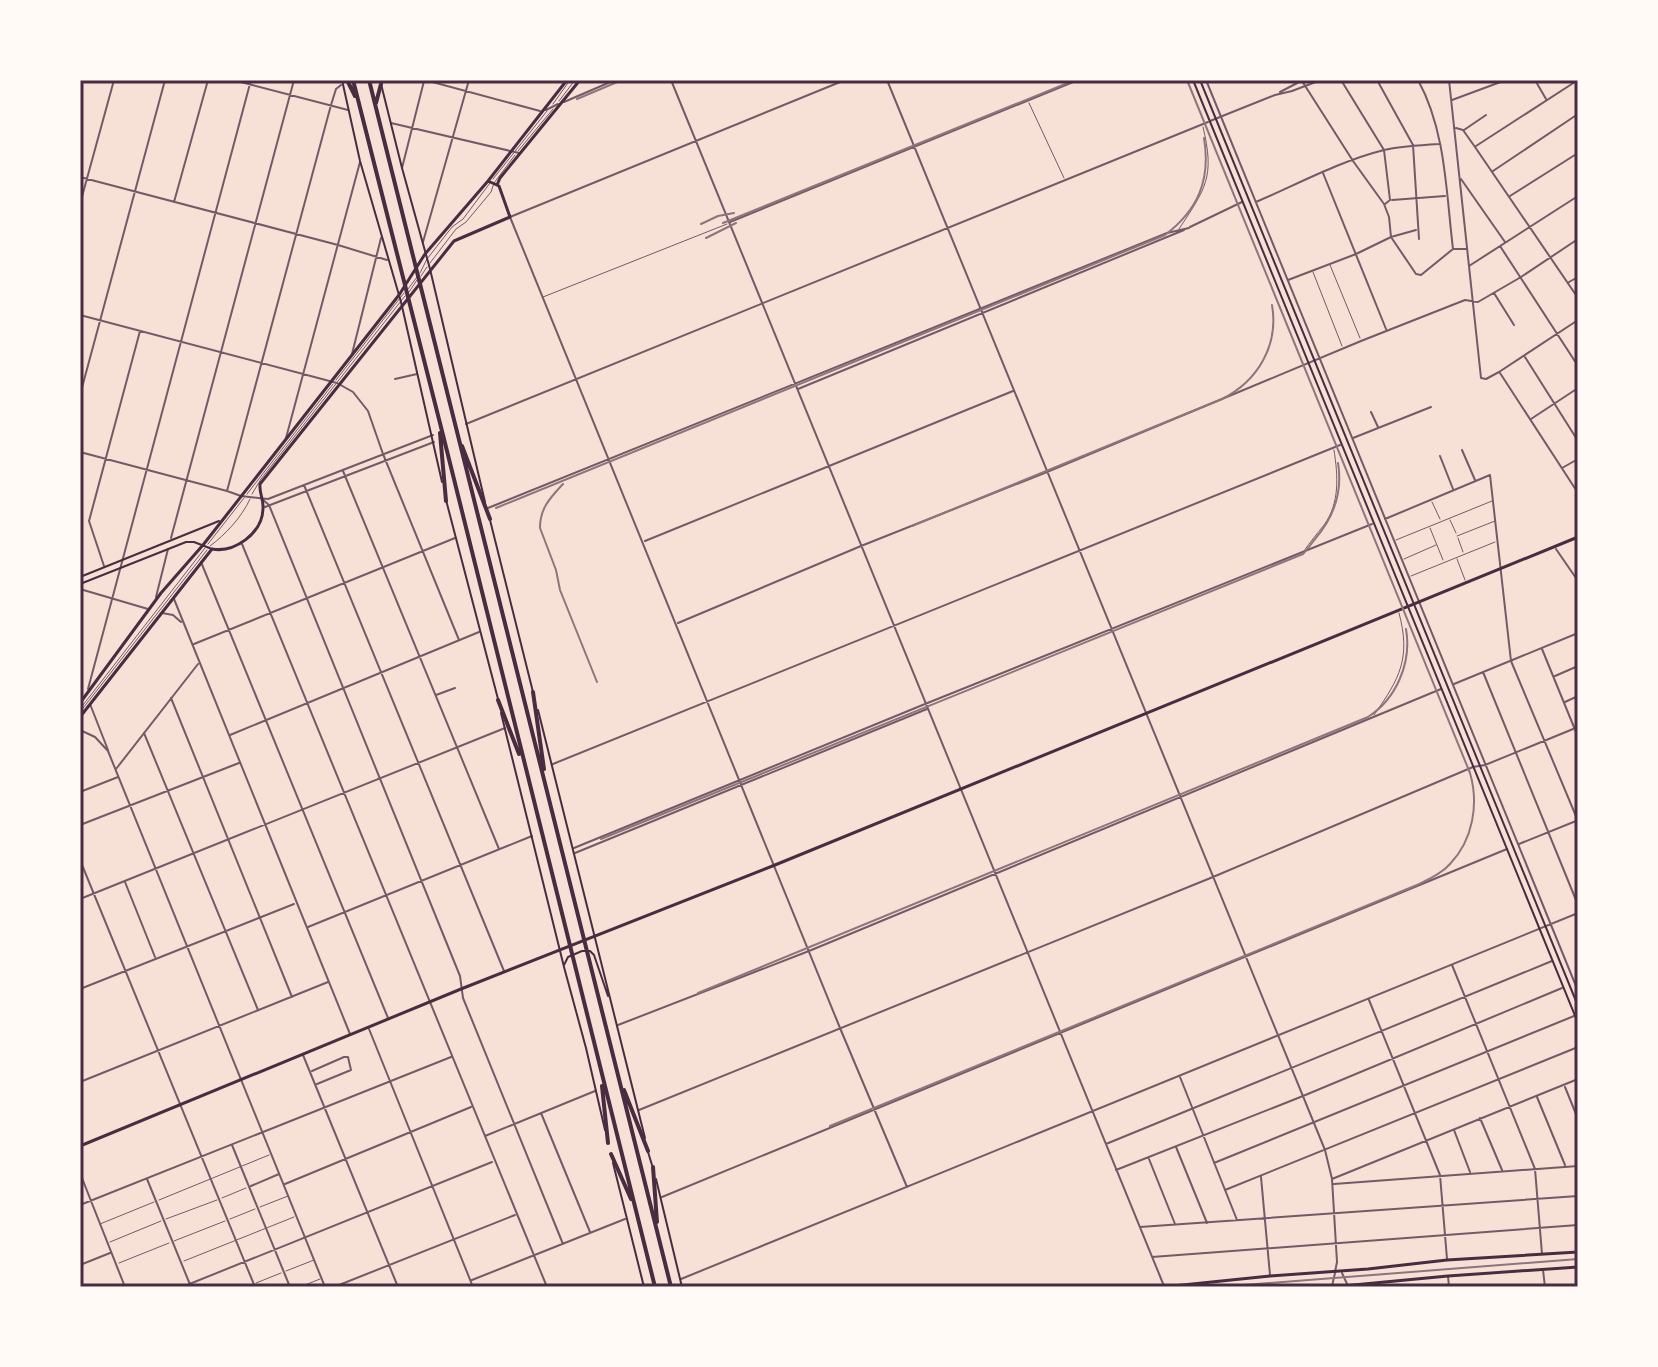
<svg xmlns="http://www.w3.org/2000/svg" width="1658" height="1367" viewBox="0 0 1658 1367" font-family="'Work Sans',sans-serif">
<style>
.lines{fill:none;stroke-linecap:round;stroke-linejoin:round}
.service{stroke:#755966;stroke-width:1}
.pedestrian{stroke:#755966;stroke-width:1}
.minor{stroke:#755966;stroke-width:2}
.tertiary{stroke:#755966;stroke-width:2}
.secondary{stroke:#4a2c40;stroke-width:2}
.primary{stroke:#4a2c40;stroke-width:3}
.motorway{stroke:#4a2c40;stroke-width:4}
.tram{stroke:#8f747c;stroke-width:2}
.rail{stroke:#8f747c;stroke-width:2}
.neatline{fill:none;stroke:#4a2c40;stroke-width:3}
</style>
<rect width="100%" height="100%" fill="#f7e1d7"/>
<g class="lines">
<path class="service" d="M559,101L575,80
M1029,103L1064,178
M553,104L570,80
M518,151L553,109
M493,179L547,111
M1179,229C1206,188 1215,177 1203,127
M430,263L456,229L466,222L491,192L494,183L515,155
M420,273L427,259L452,227L463,219L490,183
M421,276L427,267
M408,289L417,277
M409,292L417,280
M543,297L727,224
M336,380L404,293
M247,494L333,384
M252,494L261,479L405,296
M208,544L244,498
M210,546C225,535 242,517 250,499
M1304,551C1310,542 1317,534 1324,525C1340,503 1338,476 1334,450
M80,709L205,548
M80,712L207,550
M1374,715C1400,678 1411,658 1399,613"/>
<path class="pedestrian" d="M1330,265L1360,338
M1313,272L1342,346
M1432,502L1440,519
M1450,520L1456,533
M1430,528L1443,560
M1457,536L1495,521
M1458,538L1463,552
M1396,540L1492,501
M1404,559L1436,545
M1457,559L1465,580
M1411,576L1495,542
M222,1198L246,1188
M159,1200L269,1155
M260,1207L288,1196
M166,1219L217,1200
M230,1219L255,1209
M100,1224L154,1202
M174,1241L225,1221
M110,1242L161,1221
M184,1261L294,1217
M119,1263L169,1243
M286,1271L314,1260
M256,1283L281,1273
M300,1287L320,1279"/>
<path class="minor" d="M233,80L348,110
M425,80L540,111
M671,80L1164,1286
M845,80L510,217L840,1028L907,1187
M887,80L1325,1150L1332,1179L1337,1262L1335,1272
M1206,80L1578,991
M1341,80L1384,150L1390,200L1385,204
M1377,80L1413,145L1419,239
M1418,80C1446,131 1446,192 1453,249
M1449,80L1481,378L1486,379L1499,372L1578,320
M1535,80L1546,99
M1302,81L1353,161L1384,204L1389,217L1391,237L1416,274L1421,275L1453,249H1466
M1452,100L1506,80
M564,102L615,80
M546,110L558,104
M391,123L519,153
M1456,128L1463,130L1475,147L1578,298
M1464,130L1486,115
M1476,146L1578,80
M402,168L424,81
M1493,171L1578,114
M1323,173L1386,329
M80,177L338,245L387,260
M1461,179L1505,242
M1510,196L1578,153
M1392,200L1445,196
M174,202L208,80
M1256,202C1298,184 1340,161 1384,150C1403,146 1422,145 1440,144
M80,204L114,80
M730,222L1078,80
M1190,227L1242,202
M423,242L469,80
M1500,246L1578,366
M1469,266L1578,196
M1288,280L1356,254L1391,237L1416,230
M1569,282L1578,277
M1494,293L1514,325
M80,315L337,383L353,392L368,411L383,454L459,640
M352,354L381,238
M1525,357L1578,441
M1500,373L1578,493
M395,379L417,374
M798,389L1184,230
M80,395L165,80
M1371,412L1378,427
M1531,419L1578,388
M466,424L1208,122
M286,438L360,162
M1353,438L1431,407
M1462,450L1475,480
M80,452L227,491L241,496L268,499L433,435
M1440,456L1453,489
M1562,468L1578,459
M343,471L499,849
M304,485L504,971
M227,491L331,105L336,89L341,85
M262,499L269,505L460,976L463,998L563,1244
M265,507L434,442
M488,508L1167,233L1189,228
M1385,519L1490,475L1511,661L1578,821
M171,538L294,80
M645,541L1013,391
M242,544L547,1287
M1556,549L1578,581
M201,562L388,1018
M104,566L89,521L140,331
M80,589L148,609
M156,597L168,549
M174,599L350,1034
M162,613L173,615L181,622
M678,623L861,546L1047,472L1361,341L1465,300L1478,302L1521,277L1578,239
M194,644L455,538
M1542,649L1578,737
M1483,672L1578,905
M1555,676L1578,666
M1454,684L1578,633
M88,689L251,80
M436,695L455,688
M171,698L292,997
M1565,702L1578,696
M90,704L108,750
M80,730L95,737L108,751L325,1287
M144,733L258,1010
M230,735L479,632
M553,764L1340,445
M116,769L198,664
M80,792L118,777
M80,825L239,763
M1519,844L1576,821
M574,848L925,704L1372,524
M575,853L927,709
M80,860L255,1287
M125,882L155,957
M80,899L505,728
M308,927L532,836
M1452,965L1535,1169L1542,1254
M80,989L294,904
M1369,1000L1440,1175L1447,1259
M618,1025L809,951L1441,689
M369,1029L473,1287
M303,1055L398,1287
M312,1071L344,1057H348L351,1070L317,1084
M1180,1077L1237,1220
M80,1082L328,982
M1565,1087L1578,1119
M1537,1097L1565,1165
M639,1110L1213,877L1473,767L1485,765L1578,727
M541,1113L590,1232
M1480,1118L1502,1170
M1454,1130L1470,1172
M485,1136L595,1091
M1106,1144L1552,961
M232,1145L290,1287
M1176,1147L1207,1223
M1149,1159L1175,1224
M1214,1163L1574,1016
M1116,1170L1303,1096L1562,988
M80,1173L125,1287
M1261,1177L1270,1275
M147,1179L191,1287
M1332,1179L1578,1079
M285,1184L471,1107
M1334,1184L1578,1166
M251,1186L279,1174
M1225,1190L1578,1047
M662,1197L1507,849
M80,1205L451,1057
M1140,1227L1578,1196
M1152,1257L1578,1225
M80,1265L110,1253
M1543,1270L1545,1287
M1448,1276L1449,1287
M681,1279L1578,913
M472,1280L625,1219
M80,1283L82,1287
M182,1287L492,1162
M334,1287L515,1215
M436,1287L438,1286"/>
<path class="tertiary" d="M1280,92L1303,80
M1210,121L1275,95L1292,91L1321,80
M1342,1273L1348,1286
M1332,1286L1335,1273"/>
<path class="secondary" d="M342,80L360,161L401,302L442,482
M380,80L402,168L430,269L485,502
M1193,80L1578,1023
M1200,80L1578,1006
M446,500L498,699
M490,520L533,692
M80,577L219,521
M80,584L186,542H194L212,549
M538,710L645,1138
M501,713L564,967L586,1048L605,1130
M564,965L568,957L582,951H590L594,955L608,996
M648,1152L652,1165
M613,1163L644,1287
M656,1179L682,1287"/>
<path class="primary" d="M497,185L500,178L580,80
M80,703L161,593L203,545L399,295L425,254L488,181L567,80
M80,717L212,549C234,553 262,534 263,509C264,500 259,493 260,484L454,241L510,217L499,186L488,181
M80,1146L461,989L775,865L1578,537
M1163,1287L1270,1276L1368,1269L1447,1260L1578,1252
M1332,1287L1448,1276L1578,1267"/>
<path class="motorway" d="M347,80L355,96
M353,80L443,435L655,1287
M369,80L671,1287
M376,103L381,84
M440,433L446,501
M462,446L490,519
M533,692L544,769
M498,700L519,754
M602,1086L608,1143
M624,1090L648,1151
M611,1154L631,1199
M653,1167L657,1222"/>
<path class="tram" d="M1218,1287L1578,1259"/>
<path class="rail" d="M577,99L622,80
M723,223L1075,80
M701,224L718,216L734,213
M706,238L736,223
M563,484C550,498 540,508 540,528L556,570L560,590L597,682
M496,508L1165,235C1198,210 1211,180 1204,138
M912,526L1222,399C1258,381 1279,345 1272,305
M601,839L1303,554C1308,549 1310,545 1315,539C1334,517 1343,493 1338,463
M698,993L1368,717C1396,699 1412,663 1406,629
M830,1126L1417,885C1429,879 1441,874 1450,864C1473,840 1479,804 1470,773L1187,80"/>
</g>
<rect width="1658" height="1367" fill="none" stroke="#fffaf5" stroke-width="164"/>
<rect x="82" y="82" width="1494" height="1203" class="neatline"/>
</svg>
